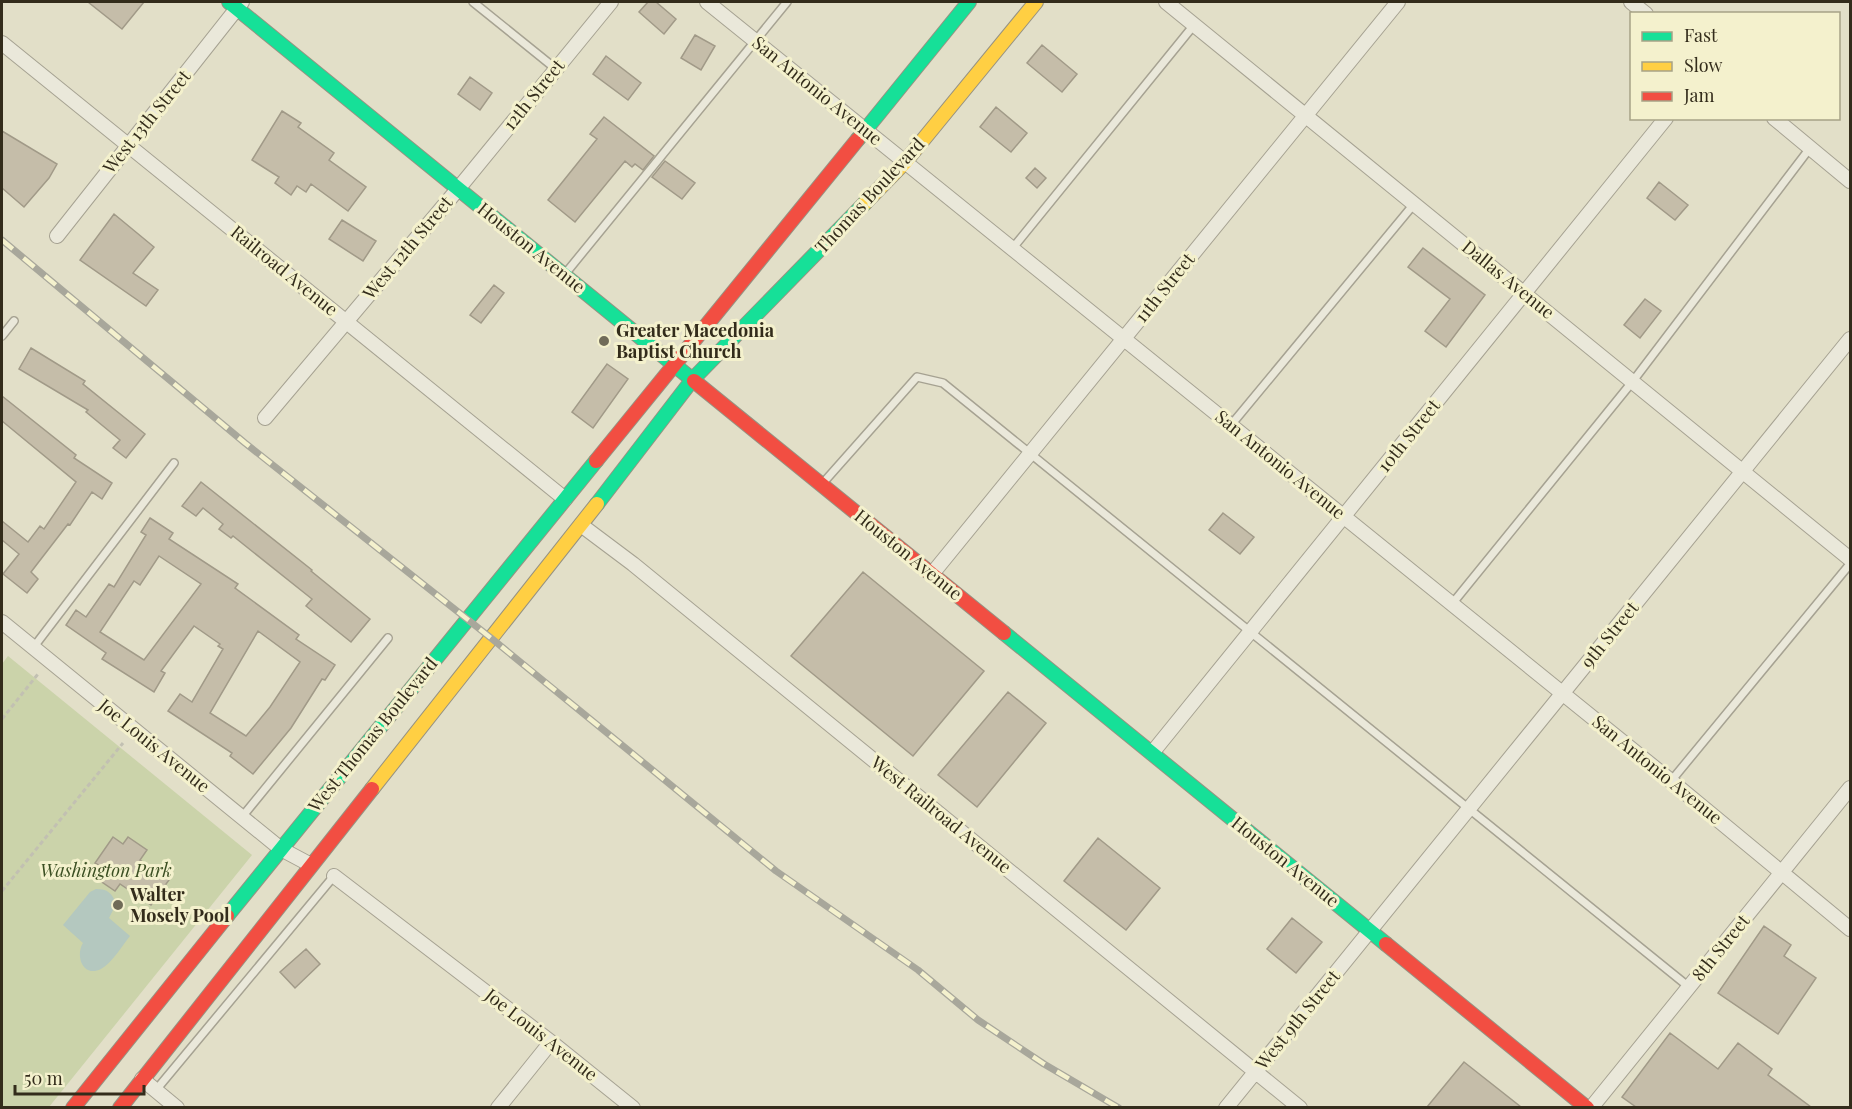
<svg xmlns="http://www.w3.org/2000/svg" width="1852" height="1109" viewBox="0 0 1852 1109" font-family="'Playfair Display',serif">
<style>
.green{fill:#cbd3aa}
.water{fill:#b4c8bf}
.building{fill:#c5bda9;stroke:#a19a88;stroke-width:1.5;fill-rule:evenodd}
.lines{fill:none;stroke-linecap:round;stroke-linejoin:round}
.lane-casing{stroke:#a6a292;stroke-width:10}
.street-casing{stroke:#a6a292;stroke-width:16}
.fast-casing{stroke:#969282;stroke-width:16}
.slow-casing{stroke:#969282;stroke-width:16}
.jam-casing{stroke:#969282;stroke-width:16}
.path{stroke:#c2c0b2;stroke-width:3;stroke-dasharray:4.5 3;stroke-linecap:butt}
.lane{stroke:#eae8da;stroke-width:7}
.street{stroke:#eae8da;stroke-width:14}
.fast{stroke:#16e098;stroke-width:14}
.slow{stroke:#ffcf43;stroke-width:14}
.jam{stroke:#f24e42;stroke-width:14}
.rail-casing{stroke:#a8a79b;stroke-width:7}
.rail{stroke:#f4f1cd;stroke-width:4.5;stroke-dasharray:14;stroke-linecap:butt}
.poi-dot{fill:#706b58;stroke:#f4f1cd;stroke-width:2}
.labels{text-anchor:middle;stroke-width:6;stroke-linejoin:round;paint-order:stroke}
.street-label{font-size:18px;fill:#332c1b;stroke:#f4f1cd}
.poi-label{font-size:18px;font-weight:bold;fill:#332c1b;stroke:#f4f1cd;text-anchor:start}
.park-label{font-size:18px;font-style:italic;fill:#3b4f22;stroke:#f4f1cd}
</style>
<rect width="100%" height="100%" fill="#e2dfc8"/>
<path class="green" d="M8,656L252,855L49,1107L2,1108V664Z"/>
<path class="water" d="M96,889C108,889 112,893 116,904L109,918L130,936C122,946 112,963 101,969C83,978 75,956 83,943L63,925L90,892Z"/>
<path class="building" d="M88,2H144L122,29Z
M648,2H656L676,19L664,34L639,12Z
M695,35L715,46L701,70L681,58Z
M1042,45L1077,74L1062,92L1027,63Z
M606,56L641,83L628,100L593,74Z
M470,77L492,93L480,110L458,94Z
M996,107L1027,133L1011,152L980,127Z
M282,111L301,123L298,127L334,153L329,160L366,187L348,211L311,184L306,192L297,186L291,195L275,183L279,177L252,160Z
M604,117L654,156L643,170L635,164L632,167L625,161L575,222L548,200L597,139L590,134Z
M2,131L57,164L49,178L24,207L2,188Z
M665,161L695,183L682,199L652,177Z
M1035,168L1046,178L1037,188L1026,178Z
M1659,182L1688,205L1675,220L1647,198Z
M114,214L154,247L133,273L158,290L146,306L80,260Z
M342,220L376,241L363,261L329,239Z
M1423,248L1485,295L1446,347L1425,331L1450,299L1408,267Z
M494,285L504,293L481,323L470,315Z
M1645,299L1661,311L1640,338L1624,325Z
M31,348L85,381L83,384L145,434L126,458L113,448L120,440L86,412L88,410L19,369Z
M607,364L628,379L593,428L572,412Z
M2,396L76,455L74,458L112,483L102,499L92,492L70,525L68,524L31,572L38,579L27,593L3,574L19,554L2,540V521L28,542L40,526L44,529L76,482L2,421Z
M201,482L312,570L311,571L370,619L351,642L306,606L312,599L233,536L231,538L219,529L223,524L203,508L196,516L182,506Z
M1223,513L1254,537L1240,554L1209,530Z
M150,518L173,533L169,539L238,584L235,588L299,635L296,639L335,665L325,680L322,679L291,728L253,774L230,756L232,753L168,711L180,694L192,702L223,649L218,646L220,644L194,626L161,671L165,673L154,692L102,659L106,653L66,625L76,610L86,617L109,584L114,587L146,535L141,532ZM159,556L201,584L144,660L100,632L134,581L140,585ZM258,631L300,662L270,707L246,736L210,713Z
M863,572L984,671L913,756L791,656Z
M1008,692L1046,723L977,807L938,775Z
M113,837L123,844L128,837L147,850L140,860L169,880L151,905L120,884L115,891L96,878L103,868L95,863Z
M1098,838L1160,888L1126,930L1064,881Z
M1292,918L1322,942L1296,973L1267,949Z
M1764,926L1791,945L1784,956L1816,978L1778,1034L1718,993Z
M306,949L320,964L295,988L280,972Z
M1670,1033L1718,1069L1738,1043L1772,1069L1768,1075L1811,1107H1636L1622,1097Z
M1464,1062L1521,1107H1427Z"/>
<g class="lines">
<defs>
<path id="lane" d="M473,2L556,69
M1012,249L1194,25
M565,274L787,2
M2,336L14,321
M1231,425L1414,204
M823,483L917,377L943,383L1689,987
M1452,604L1633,381L1810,148
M33,648L174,463
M1671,781L1850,564
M242,817L388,638
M156,1090L334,876"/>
<path id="street" d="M707,2L1671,781L1850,929
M1166,2L1850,559
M1631,2L1646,14
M2,43L565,499
M1774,118L1850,181
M57,236L242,2
M265,418L458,189L611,2
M581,525L633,564L1300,1108
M932,574L1398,2
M2,622L281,849L311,865
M1152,753L1666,118
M334,876L551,1042L633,1108
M142,1079L177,1108
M498,1108L551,1042
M1226,1108L1850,339
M1591,1108L1850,788"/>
<path id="fast" d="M229,2L694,381
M858,139L969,2
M597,504L693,379L865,203
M1004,633L1386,944
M227,916L596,461"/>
<path id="slow" d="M865,203L905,162L1036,2
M372,789L597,504"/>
<path id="jam" d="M694,381L1004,633
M596,461L858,139
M1386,944L1587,1108
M73,1108L227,916
M120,1108L372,789"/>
</defs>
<use href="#lane" class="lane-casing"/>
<use href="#street" class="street-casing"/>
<use href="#fast" class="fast-casing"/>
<use href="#slow" class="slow-casing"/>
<use href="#jam" class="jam-casing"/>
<path class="path" d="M2,719L38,674
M2,891L123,743"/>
<use href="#lane" class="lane"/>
<use href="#street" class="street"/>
<use href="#fast" class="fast"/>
<use href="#slow" class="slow"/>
<use href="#jam" class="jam"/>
<defs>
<path id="rail" d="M2,240L245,443L491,638L776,871L918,970L978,1020L1044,1064L1119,1108"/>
</defs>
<use href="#rail" class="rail-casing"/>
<use href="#rail" class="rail"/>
</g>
<g class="poi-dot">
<circle cx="604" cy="341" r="6"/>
<circle cx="118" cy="905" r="6"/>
</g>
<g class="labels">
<g class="street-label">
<text transform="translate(817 91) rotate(39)" y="6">San Antonio Avenue</text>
<text transform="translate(534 95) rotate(-51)" y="6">12th Street</text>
<text transform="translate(147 122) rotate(-51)" y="6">West 13th Street</text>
<text transform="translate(870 196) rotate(-47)" y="6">Thomas Boulevard</text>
<text transform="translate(408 248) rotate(-50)" y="6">West 12th Street</text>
<text transform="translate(531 248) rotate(39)" y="6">Houston Avenue</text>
<text transform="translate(284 271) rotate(39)" y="6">Railroad Avenue</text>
<text transform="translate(1508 280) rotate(39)" y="6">Dallas Avenue</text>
<text transform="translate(1165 288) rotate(-51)" y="6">11th Street</text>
<text transform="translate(1409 436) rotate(-51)" y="6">10th Street</text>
<text transform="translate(1280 465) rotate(39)" y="6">San Antonio Avenue</text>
<text transform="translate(908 555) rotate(39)" y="6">Houston Avenue</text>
<text transform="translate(1610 635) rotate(-51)" y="6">9th Street</text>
<text transform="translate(373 735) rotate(-51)" y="6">West Thomas Boulevard</text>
<text transform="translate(154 746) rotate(39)" y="6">Joe Louis Avenue</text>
<text transform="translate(1657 770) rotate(39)" y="6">San Antonio Avenue</text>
<text transform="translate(941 815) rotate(39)" y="6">West Railroad Avenue</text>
<text transform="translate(1285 862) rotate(39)" y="6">Houston Avenue</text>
<text transform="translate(1721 948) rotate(-51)" y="6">8th Street</text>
<text transform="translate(1298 1020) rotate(-51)" y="6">West 9th Street</text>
<text transform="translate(541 1035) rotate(38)" y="6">Joe Louis Avenue</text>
</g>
<g class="poi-label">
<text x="616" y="337">Greater Macedonia<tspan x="616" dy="21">Baptist Church</tspan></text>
<text x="130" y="901">Walter<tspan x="130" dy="21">Mosely Pool</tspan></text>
</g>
<g class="park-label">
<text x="106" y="877">Washington Park</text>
</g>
</g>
<rect width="1852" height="1109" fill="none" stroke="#332c1b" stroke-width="6"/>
<rect x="1630" y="12" width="210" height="108" fill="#f4f1cd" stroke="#a7a286" stroke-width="1.5"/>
<rect x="1642" y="32" width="30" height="9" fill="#16e098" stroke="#a7a286" stroke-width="1.5"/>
<text x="1684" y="42" font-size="18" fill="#332c1b">Fast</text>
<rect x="1642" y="62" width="30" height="9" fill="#ffcf43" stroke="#a7a286" stroke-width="1.5"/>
<text x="1684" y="72" font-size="18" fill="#332c1b">Slow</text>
<rect x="1642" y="92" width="30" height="9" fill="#f24e42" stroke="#a7a286" stroke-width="1.5"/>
<text x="1684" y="102" font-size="18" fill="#332c1b">Jam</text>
<path d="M15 1085v9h129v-9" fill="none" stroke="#332c1b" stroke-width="3"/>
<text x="24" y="1085" font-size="18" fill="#332c1b" stroke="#f4f1cd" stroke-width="4.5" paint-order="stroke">50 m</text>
</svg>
